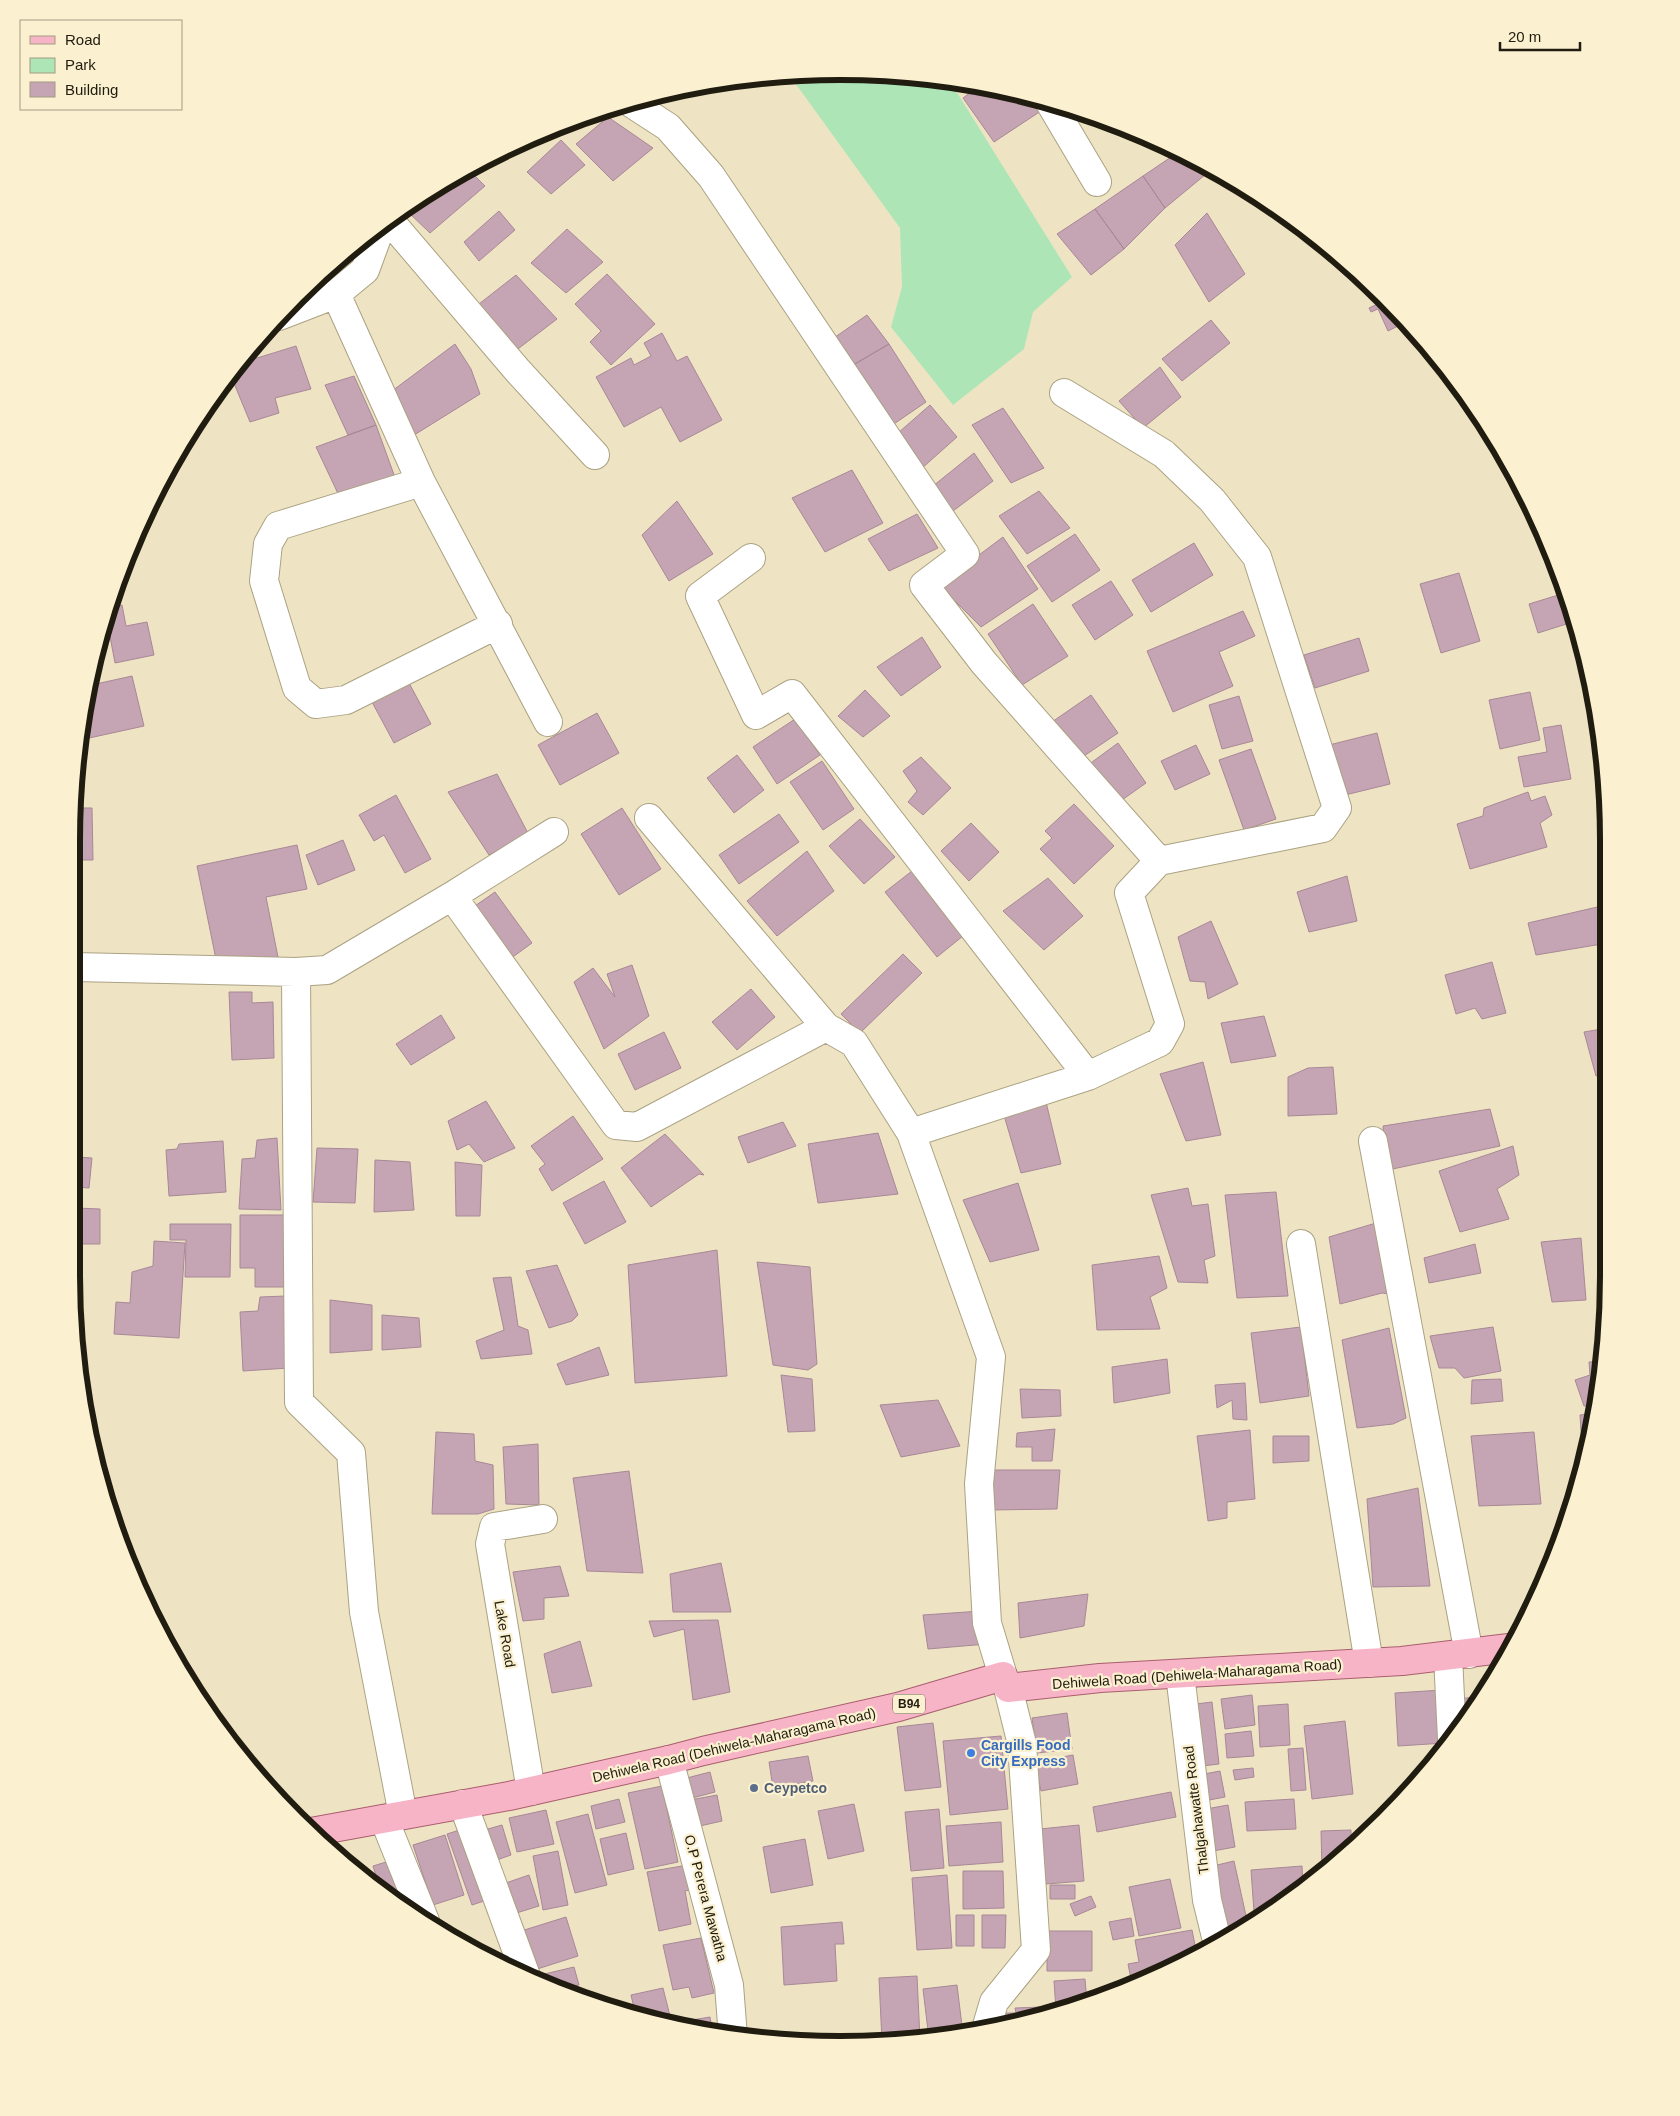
<svg xmlns="http://www.w3.org/2000/svg" width="1680" height="2116" viewBox="0 0 1680 2116" font-family="Helvetica,sans-serif">
<style>
.green{fill:#ade5b6}
.building{fill:#c5a4b3;stroke:#a88897}
.lines{fill:none;stroke-linecap:round;stroke-linejoin:round}
.minor-casing{stroke:#aba283;stroke-width:30}
.primary-casing{stroke:#a95e6e;stroke-width:30}
.minor{stroke:#fff;stroke-width:28}
.primary{stroke:#f8b4c7;stroke-width:28}
.shop-dot{fill:#3f7fe0;stroke:#fbf1d0;stroke-width:2}
.service-dot{fill:#5c6f8a;stroke:#fbf1d0;stroke-width:2}
.labels{text-anchor:middle;stroke-width:4.5;stroke-linejoin:round;paint-order:stroke}
.shield{fill:#fbf1d0;stroke:#625c4a;stroke-width:1}
.shield-label{font-size:12px;font-weight:bold;fill:#201c10}
.street-label{font-size:14px;fill:#201c10;stroke:#fbf1d0}
.shop-label{font-size:14px;font-weight:bold;fill:#366cbe;stroke:#fbf1d0;text-anchor:start}
.service-label{font-size:14px;font-weight:bold;fill:#4e5e75;stroke:#fbf1d0;text-anchor:start}
.rim{fill:none;stroke:#201c10;stroke-width:6}
</style>
<rect width="100%" height="100%" fill="#eee4c3"/>
<path class="green" d="M891,73L951,83L1072,277L1033,312L1024,349L953,405L891,327L902,287L900,228L790,76Z"/>
<path class="building" d="M978,87L1036,97L1044,109L994,142L963,98Z
M608,117L653,148L613,181L576,144Z
M561,140L585,165L551,194L527,172Z
M1180,151L1211,170L1165,208L1143,176Z
M468,169L485,186L430,233L406,210L456,174Z
M1143,176L1165,208L1124,249L1095,209Z
M1095,209L1124,249L1091,275L1057,234Z
M499,211L515,230L479,261L464,242Z
M1207,213L1245,274L1209,302L1175,245Z
M567,229L603,262L566,293L531,263Z
M607,274L655,324L611,365L590,342L601,331L575,304Z
M516,275L557,319L510,355L470,311Z
M1384,301L1406,322L1388,331L1378,309L1371,312L1369,308Z
M867,315L889,344L848,368L828,342Z
M1211,320L1230,343L1182,381L1162,359Z
M662,333L677,361L687,356L722,420L680,442L661,407L624,427L596,377L631,358L634,365L651,356L644,343Z
M455,344L471,369L480,394L411,437L392,391Z
M889,344L926,402L888,428L848,368Z
M296,346L311,389L275,398L279,413L250,422L231,376L241,363Z
M1160,367L1181,397L1143,428L1119,401Z
M354,376L376,425L348,435L325,385Z
M930,405L957,437L921,469L890,440Z
M1003,408L1044,468L1011,483L972,425Z
M376,425L397,483L342,502L316,447Z
M974,453L993,481L949,514L928,490Z
M852,470L883,523L825,552L792,498Z
M1039,491L1070,528L1027,554L999,516Z
M677,501L713,554L669,581L642,535Z
M917,514L938,548L889,571L868,539Z
M1075,534L1100,570L1052,602L1027,566Z
M1003,537L1038,589L981,627L939,585Z
M1194,543L1213,575L1151,612L1132,580Z
M1459,573L1480,641L1441,653L1420,584Z
M1111,581L1133,615L1095,640L1072,605Z
M1568,592L1576,621L1538,633L1529,604Z
M1033,604L1068,656L1022,685L988,634Z
M122,605L126,626L147,622L154,655L115,663L106,615L108,608Z
M1243,611L1255,636L1219,652L1233,686L1173,712L1147,651Z
M922,637L941,667L901,696L877,667Z
M1359,638L1369,671L1315,688L1304,655Z
M132,676L144,726L80,740L87,686Z
M409,683L431,724L394,743L372,702Z
M865,690L890,716L863,737L838,716Z
M1530,692L1540,740L1500,749L1489,700Z
M1091,695L1118,733L1075,762L1049,724Z
M1239,696L1253,741L1222,749L1209,705Z
M597,713L619,753L560,785L538,745Z
M795,719L820,755L777,784L753,747Z
M1561,725L1571,779L1524,787L1518,757L1547,752L1543,728Z
M1377,733L1390,784L1341,796L1329,745Z
M1118,743L1146,783L1112,807L1084,768Z
M1196,745L1210,774L1175,790L1161,761Z
M1251,749L1276,819L1244,830L1219,760Z
M737,755L764,790L734,813L707,778Z
M921,757L951,788L923,815L908,802L917,791L903,771Z
M77,759L82,780L74,781Z
M822,761L854,809L823,830L790,782Z
M497,774L530,837L489,855L448,792Z
M1528,792L1531,801L1545,796L1552,815L1540,823L1547,847L1470,869L1457,824L1483,816L1484,808Z
M396,795L431,859L405,873L384,835L374,841L359,815Z
M1074,804L1114,846L1074,884L1040,849L1052,838L1045,831Z
M73,808H92L93,860H73Z
M622,808L661,869L619,895L581,834Z
M779,814L799,842L739,884L719,855Z
M860,819L895,857L864,884L829,846Z
M971,823L999,852L969,881L941,851Z
M343,840L355,870L318,885L306,855Z
M297,845L307,889L266,897L278,957L218,969L197,866Z
M807,851L834,891L777,936L747,901Z
M912,871L963,936L937,957L885,892Z
M1347,876L1357,921L1309,932L1297,892Z
M1048,878L1083,916L1044,950L1003,911Z
M495,892L532,943L510,959L472,908Z
M1606,905L1608,943L1536,955L1528,923Z
M1211,921L1238,984L1208,999L1205,982L1190,981L1178,937Z
M903,954L922,973L860,1033L841,1014Z
M1492,962L1506,1013L1482,1019L1475,1008L1456,1014L1445,975Z
M632,965L649,1016L604,1049L574,982L593,968L615,997L607,974Z
M751,989L775,1017L737,1050L712,1022Z
M229,992H252V1003L273,1002L274,1058L232,1060Z
M441,1015L455,1038L411,1065L396,1044Z
M1264,1016L1276,1056L1231,1063L1221,1023Z
M1608,1028V1075L1596,1076L1584,1032Z
M664,1032L681,1068L635,1090L618,1054Z
M1203,1062L1221,1135L1186,1141L1160,1074Z
M1333,1067L1337,1114L1288,1116V1077L1308,1068Z
M486,1101L515,1148L484,1162L469,1144L457,1150L448,1121Z
M1046,1102L1061,1164L1021,1173L1003,1112Z
M1490,1109L1500,1146L1388,1170L1383,1126Z
M573,1116L603,1159L552,1191L539,1169L545,1164L531,1146Z
M783,1122L796,1146L748,1163L738,1137Z
M878,1133L898,1194L818,1203L808,1144Z
M665,1134L704,1175L699,1174L651,1207L621,1168Z
M277,1138L281,1210L239,1209L242,1159L255,1158L257,1140Z
M223,1141L226,1192L169,1196L166,1150L177,1149L179,1144Z
M1513,1146L1519,1175L1497,1189L1509,1219L1460,1232L1439,1171Z
M317,1148L358,1149L355,1203L313,1202Z
M76,1157L92,1158L89,1188L76,1187Z
M375,1160L410,1162L414,1210L374,1212Z
M455,1162L482,1165L480,1216H456Z
M604,1181L626,1222L585,1244L563,1203Z
M1018,1183L1039,1250L990,1262L963,1200Z
M1188,1188L1192,1206L1208,1204L1215,1256L1204,1260L1208,1283L1178,1282L1151,1195Z
M1276,1192L1288,1296L1237,1298L1225,1195Z
M76,1208L100,1209V1244H77Z
M240,1215H285V1287H255V1268H240Z
M1376,1223L1389,1294L1382,1293L1340,1304L1329,1237Z
M170,1224H231L230,1277H185L186,1240H170Z
M1581,1238L1586,1300L1552,1302L1541,1242Z
M154,1241L185,1243L179,1338L114,1334L116,1302L130,1303L132,1272L153,1266Z
M1475,1244L1481,1273L1429,1283L1424,1258Z
M717,1250L727,1376L635,1383L628,1265Z
M1159,1256L1167,1288L1150,1297L1160,1329L1097,1330L1092,1265Z
M757,1262L810,1267L817,1364L808,1370L773,1365Z
M557,1265L578,1315L572,1321L549,1328L526,1271Z
M511,1277L518,1326L528,1330L532,1354L481,1359L476,1341L504,1330L493,1278Z
M286,1296L289,1368L243,1371L240,1312L258,1311L260,1297Z
M330,1300L372,1305V1350L330,1353Z
M382,1315L419,1318L421,1347L382,1350Z
M1301,1327L1309,1396L1260,1403L1251,1333Z
M1493,1327L1501,1371L1464,1378L1455,1368H1439L1430,1336Z
M1389,1328L1406,1418L1393,1424L1357,1428L1342,1340Z
M599,1347L609,1375L566,1385L557,1364Z
M1167,1359L1170,1393L1114,1403L1112,1367Z
M1600,1361L1596,1404L1584,1406L1575,1380L1590,1375L1589,1362Z
M781,1375L812,1379L815,1431L788,1432Z
M1501,1379L1503,1401L1471,1404L1472,1380Z
M1245,1383L1247,1420L1233,1419L1232,1400L1217,1408L1215,1385Z
M1020,1389L1060,1390L1061,1416L1022,1418Z
M938,1400L960,1446L901,1457L880,1405Z
M1595,1413L1594,1426L1583,1463L1580,1415Z
M1055,1429L1052,1461H1032V1447H1016L1017,1433Z
M1250,1430L1255,1499L1227,1502V1518L1208,1521L1197,1436Z
M436,1432L474,1434L475,1461L493,1465L494,1509L478,1514H432Z
M1534,1432L1541,1504L1479,1506L1471,1436Z
M1273,1436H1309V1461L1273,1463Z
M538,1444L539,1505L506,1504L503,1447Z
M988,1470H1060L1057,1509L992,1510Z
M629,1471L643,1573L587,1571L573,1478Z
M1418,1488L1430,1586L1373,1587L1367,1499Z
M721,1563L731,1612H673L670,1574Z
M560,1566L569,1596L544,1598V1619L523,1621L513,1572Z
M1088,1594L1084,1626L1020,1638L1018,1603Z
M981,1611L987,1644L928,1649L923,1615Z
M718,1620L730,1692L693,1700L684,1629L654,1637L649,1621Z
M580,1641L592,1686L552,1693L544,1654Z
M1442,1690L1445,1743L1398,1746L1395,1693Z
M1252,1695L1255,1725L1225,1729L1221,1699Z
M1483,1696L1479,1703L1461,1726L1458,1699Z
M1212,1702L1219,1764L1194,1767L1188,1705Z
M1288,1704L1290,1745L1260,1747L1258,1706Z
M1067,1713L1072,1749L1037,1753L1032,1718Z
M1345,1721L1353,1794L1312,1799L1304,1726Z
M933,1723L941,1787L905,1791L897,1727Z
M1251,1731L1254,1756L1227,1758L1225,1734Z
M1001,1736L1008,1809L950,1815L943,1741Z
M1303,1748L1306,1790L1291,1791L1288,1749Z
M1073,1755L1078,1784L1041,1791L1035,1762Z
M808,1756L813,1781L773,1788L769,1762Z
M1253,1768L1254,1777L1235,1780L1233,1770Z
M1220,1771L1225,1797L1204,1801L1199,1775Z
M710,1772L715,1792L685,1800L679,1780Z
M662,1786L678,1862L645,1869L628,1793Z
M1171,1792L1176,1817L1097,1832L1093,1807Z
M717,1795L722,1821L691,1828L685,1801Z
M619,1799L625,1822L596,1829L591,1806Z
M1294,1799L1296,1829L1247,1831L1245,1802Z
M854,1804L864,1851L828,1859L818,1811Z
M1228,1805L1235,1847L1213,1851L1206,1809Z
M939,1809L944,1868L911,1871L905,1812Z
M546,1810L554,1844L517,1852L509,1818Z
M1382,1810H1391L1382,1819Z
M588,1814L607,1885L575,1893L556,1822Z
M1001,1822L1003,1862L949,1866L946,1826Z
M502,1825L511,1855L491,1862L481,1831Z
M1079,1825L1084,1881L1046,1884L1040,1829Z
M466,1828L490,1899L472,1905L447,1834Z
M1351,1830V1849L1322,1871L1321,1831Z
M626,1833L634,1869L608,1875L600,1839Z
M445,1835L464,1895L433,1905L413,1845Z
M805,1839L813,1885L771,1893L763,1847Z
M558,1851L568,1905L543,1910L533,1856Z
M396,1859L413,1913L381,1892L373,1866Z
M1234,1861L1248,1925L1229,1939L1213,1866Z
M688,1865L693,1889L685,1891L691,1924L659,1931L647,1872Z
M364,1866L372,1886L354,1870Z
M1302,1866L1303,1885L1267,1911L1254,1912L1251,1870Z
M963,1871H1003L1004,1908L963,1909Z
M529,1875L539,1906L510,1915L500,1885Z
M947,1875L952,1948L917,1950L912,1878Z
M1170,1879L1181,1928L1139,1936L1129,1887Z
M1050,1885H1075V1899H1050Z
M1091,1896L1096,1907L1075,1916L1070,1904Z
M956,1915H974V1946H956Z
M982,1915H1006L1005,1948H982Z
M566,1917L578,1956L531,1971L518,1932Z
M1131,1918L1134,1936L1113,1940L1109,1922Z
M842,1922L844,1944H835L837,1981L784,1985L781,1927Z
M1192,1930L1197,1955L1174,1960L1175,1966L1143,1982L1132,1984L1128,1964L1139,1962L1135,1940Z
M1047,1931H1092V1971H1047Z
M701,1938L714,1993L692,1998L689,1987L673,1990L663,1945Z
M574,1967L579,1985L557,1990L538,1982L536,1976Z
M917,1976L920,2039L882,2042L879,1978Z
M1085,1979L1087,2002L1039,2019L1005,2025V2013H1016L1015,2008L1041,2007V2010H1056L1054,1981Z
M957,1985L963,2034L929,2039L923,1989Z
M663,1988L670,2016L667,2017L668,2024L636,2017L631,1995Z
M710,2017L713,2033L675,2025L674,2023Z"/>
<g class="lines">
<defs>
<path id="minor" d="M1049,101L1097,182
M631,103L668,127L711,176L965,554L924,585L984,663L1159,861
M390,221L518,371L595,455
M336,294L421,482L548,722
M279,316L336,294L365,270L380,229
M421,482L278,526L268,544L264,581L297,688L316,704L346,700L498,624
M751,558L700,596L756,715L792,694L1088,1076
M649,818L826,1027L854,1043L911,1133L991,1357L979,1484L987,1623L1003,1676
M452,896L616,1125L637,1127L826,1027
M74,967L296,972L327,970L452,896L554,832
M296,972L299,1402L351,1453L364,1612L403,1815
M911,1133L1088,1076L1160,1042L1170,1024L1129,893L1159,861L1323,828L1337,808L1257,557L1212,500L1164,454L1064,393
M1373,1141L1469,1654
M1301,1244L1369,1663
M1448,1656L1452,1739
M1180,1674L1207,1900L1218,1945
M669,1760L729,1985L733,2037
M531,1791L490,1544L494,1527L543,1519
M463,1804L526,1976
M384,1819L425,1921
M986,2029L994,2002L1036,1950L1022,1744L1008,1688"/>
<path id="primary" d="M311,1832L509,1796L669,1760L703,1751L898,1707L1003,1676L1008,1688L1100,1678L1402,1661L1509,1648"/>
</defs>
<use href="#minor" class="minor-casing"/>
<use href="#primary" class="primary-casing"/>
<use href="#minor" class="minor"/>
<use href="#primary" class="primary"/>
</g>
<circle class="shop-dot" cx="971" cy="1753" r="5"/>
<circle class="service-dot" cx="754" cy="1788" r="5"/>
<g class="labels">
<rect class="shield" x="893" y="1694.5" width="32" height="19" rx="4"/>
<g class="shield-label">
<text x="909" y="1708">B94</text>
</g>
<g class="street-label">
<text transform="translate(505 1634) rotate(80)" y="5">Lake Road</text>
<text transform="translate(1197 1674) rotate(-4)" y="5">Dehiwela Road (Dehiwela-Maharagama Road)</text>
<text transform="translate(734 1745) rotate(-13)" y="5">Dehiwela Road (Dehiwela-Maharagama Road)</text>
<text transform="translate(1196 1810) rotate(-97)" y="5">Thalgahawatte Road</text>
<text transform="translate(706 1898) rotate(75)" y="5">O.P Perera Mawatha</text>
</g>
<g class="shop-label">
<text x="981" y="1750">Cargills Food<tspan x="981" dy="16">City Express</tspan></text>
</g>
<g class="service-label">
<text x="764" y="1793">Ceypetco</text>
</g>
</g>
<path d="M0 0H1680V2116H0ZM840 80H840A760 760 0 0 1 1600 840V1276A760 760 0 0 1 840 2036H840A760 760 0 0 1 80 1276V840A760 760 0 0 1 840 80Z" fill="#fbf1d0" fill-rule="evenodd"/>
<path class="rim" d="M840 80H840A760 760 0 0 1 1600 840V1276A760 760 0 0 1 840 2036H840A760 760 0 0 1 80 1276V840A760 760 0 0 1 840 80Z"/>
<rect x="20" y="20" width="162" height="90" fill="#fbf1d0" stroke="#a39c83"/>
<rect x="30" y="36" width="25" height="8" fill="#f8b4c7" stroke="#a39c83"/>
<text x="65" y="45" font-size="15" fill="#201c10">Road</text>
<rect x="30" y="58" width="25" height="15" fill="#ade5b6" stroke="#a39c83"/>
<text x="65" y="70" font-size="15" fill="#201c10">Park</text>
<rect x="30" y="82" width="25" height="15" fill="#c5a4b3" stroke="#a39c83"/>
<text x="65" y="95" font-size="15" fill="#201c10">Building</text>
<path d="M1500 42v8h80v-8" fill="none" stroke="#201c10" stroke-width="2.5"/>
<text x="1508" y="42" font-size="15" fill="#201c10" stroke="#fbf1d0" stroke-width="4" paint-order="stroke">20 m</text>
</svg>
